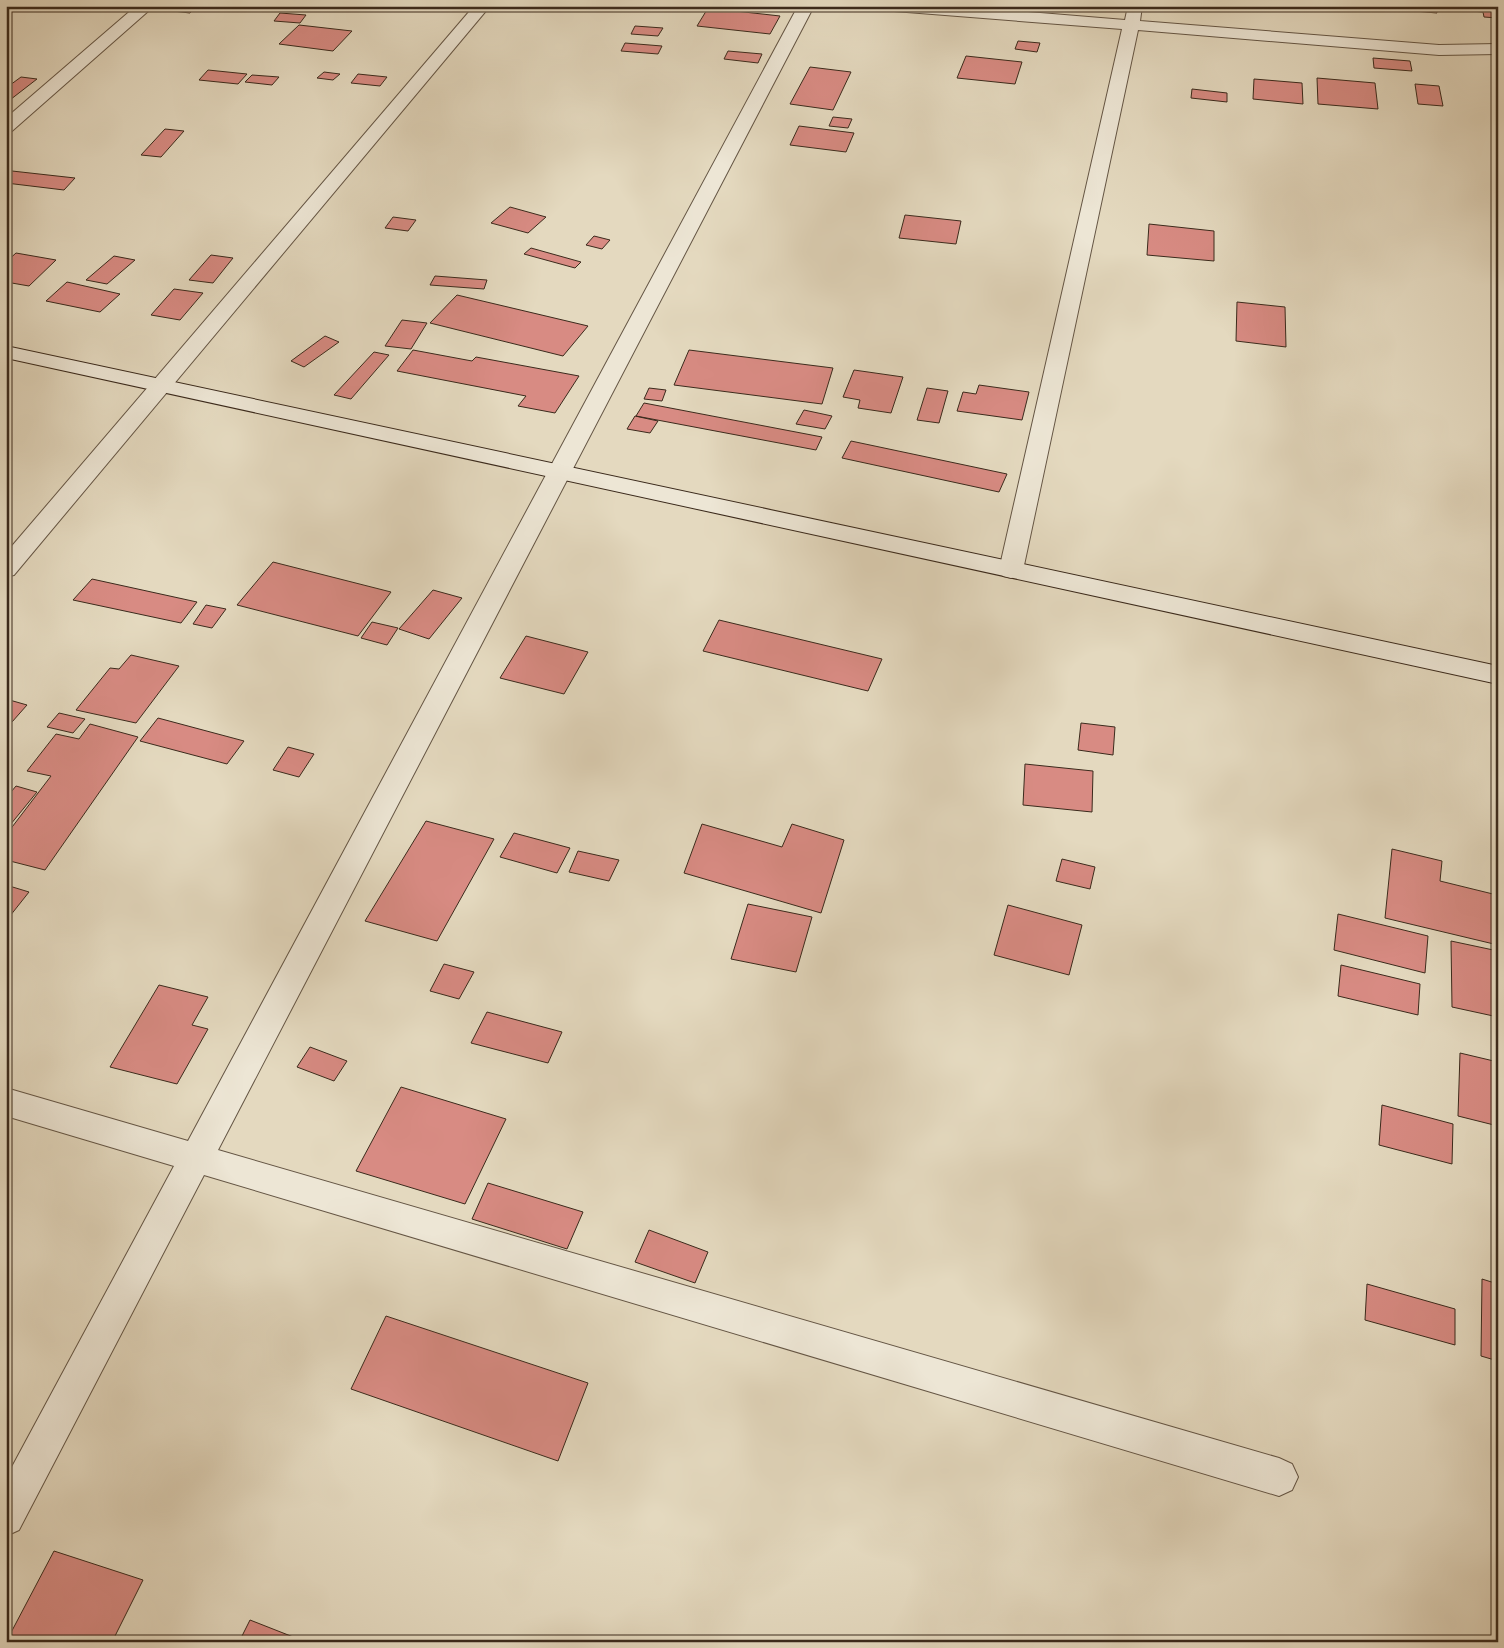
<svg xmlns="http://www.w3.org/2000/svg" width="1504" height="1648" viewBox="0 0 1504 1648" font-family="'IM FELL DW Pica',serif">
<style>
.building{fill:#d88b83;stroke:#3b2a1c}
.lines{fill:none;stroke-linecap:round;stroke-linejoin:round}
.street-casing{stroke:#655645;stroke-width:2}
.secondary-casing{stroke:#3b2a1c;stroke-width:2}
.street{fill:#ede6d5;fill-rule:evenodd}
.secondary{fill:#ede6d5;fill-rule:evenodd}
</style>
<rect width="100%" height="100%" fill="#e4d9bf"/>
<filter id="stains"><feTurbulence type="fractalNoise" baseFrequency=".004" numOctaves="4"/><feColorMatrix values="0 0 0 0 .2 0 0 0 0 .09 0 0 0 0 .02 0 0 0 .5 -.17"/></filter>
<radialGradient id="worn" r=".72"><stop offset=".6" stop-color="#630" stop-opacity="0"/><stop offset="1" stop-color="#630" stop-opacity=".3"/></radialGradient>
<path class="building" d="M179,6H197L190,13L173,11Z
M1413,6H1498V18L1484,17L1483,12L1436,8L1437,13L1414,11Z
M708,8L780,16L770,34L697,26Z
M280,13L306,15L300,23L274,21Z
M299,25L352,31L333,51L279,44Z
M635,26L663,28L658,36L631,34Z
M1018,41L1040,43L1037,52L1015,49Z
M625,43L662,46L658,54L621,51Z
M728,51L762,54L758,63L724,59Z
M966,56L1022,62L1015,84L957,78Z
M1373,58L1410,61L1412,71L1374,68Z
M810,67L851,72L833,110L790,104Z
M208,70L247,74L238,84L199,80Z
M324,72L340,74L333,80L317,78Z
M358,74L387,77L380,86L351,83Z
M252,75L279,77L272,85L245,82Z
M21,77L37,79L6,103V88Z
M1317,78L1375,83L1378,109L1318,104Z
M1254,79L1302,83L1303,104L1253,99Z
M1415,84L1439,86L1443,106L1418,104Z
M1192,89L1227,93V102L1191,98Z
M833,117L852,119L848,128L829,126Z
M799,126L854,133L846,152L790,145Z
M165,129L184,131L161,157L141,155Z
M12,171L75,178L64,190L6,183V177Z
M510,207L546,217L528,233L491,223Z
M905,215L961,221L956,244L899,238Z
M393,217L416,220L408,231L385,228Z
M1149,224L1214,231V261L1147,255Z
M594,236L610,240L602,249L586,245Z
M531,248L581,262L575,268L524,254Z
M16,253L56,260L29,286L6,282V262Z
M211,255L233,258L213,283L189,280Z
M114,256L135,260L107,284L86,280Z
M435,276L487,280L484,289L430,285Z
M67,282L120,294L100,312L46,301Z
M174,289L203,293L180,320L151,315Z
M457,295L588,326L563,356L430,323Z
M1237,302L1285,307L1286,347L1236,341Z
M402,320L427,323L411,349L385,346Z
M325,336L339,342L304,367L291,361Z
M413,350L472,361L476,357L579,376L555,413L518,406L526,396L397,371Z
M689,350L833,368L822,404L674,385Z
M374,352L389,355L351,399L334,395Z
M854,370L903,377L891,413L858,408L860,400L843,397Z
M979,385L1029,392L1022,420L957,411L963,392L976,394Z
M649,388L666,390L662,401L644,399Z
M927,388L948,391L939,423L917,420Z
M644,403L822,437L816,450L636,416Z
M804,410L832,416L825,429L796,424Z
M635,416L658,421L650,433L627,429Z
M851,441L1007,474L999,492L842,458Z
M273,562L391,592L358,636L237,605Z
M92,579L197,602L181,623L73,600Z
M433,590L462,598L429,639L399,629Z
M206,605L226,609L212,628L193,624Z
M719,620L882,659L868,691L703,651Z
M372,622L398,628L387,645L361,638Z
M526,636L588,652L564,694L500,678Z
M131,655L179,666L136,723L76,710L110,668L119,669Z
M6,699L27,705L12,722L6,721Z
M59,713L85,719L73,733L47,727Z
M158,718L244,741L227,764L140,741Z
M1081,723L1115,727L1113,755L1078,750Z
M90,724L138,737L45,870L6,860V835L51,776L27,771L56,734L79,739Z
M288,747L314,754L299,777L273,770Z
M1025,764L1093,771L1092,812L1023,805Z
M16,786L37,792L6,830V798Z
M426,821L494,839L437,941L365,921Z
M702,824L782,847L792,824L844,840L821,913L684,873Z
M514,833L570,848L557,873L500,857Z
M1392,849L1442,861L1440,881L1497,895L1498,872V945L1385,918Z
M578,851L619,860L609,881L569,872Z
M1062,859L1095,867L1090,889L1056,881Z
M6,885L29,892L6,921Z
M748,904L812,917L796,972L731,959Z
M1008,905L1082,925L1069,975L994,955Z
M1338,914L1428,936L1425,973L1334,950Z
M1451,941L1498,951V1017L1452,1007Z
M444,964L474,972L459,999L430,991Z
M1341,965L1420,984L1418,1015L1338,996Z
M159,985L208,997L192,1025L208,1029L177,1084L110,1067Z
M487,1012L562,1032L548,1063L471,1043Z
M310,1047L347,1061L334,1081L297,1067Z
M1460,1053L1498,1062V1126L1458,1116Z
M401,1087L506,1119L465,1204L356,1171Z
M1382,1105L1453,1124L1452,1164L1379,1145Z
M488,1183L583,1212L567,1249L472,1219Z
M649,1230L708,1252L695,1283L635,1262Z
M1482,1279L1498,1284V1361L1481,1356Z
M1367,1284L1455,1309V1345L1365,1320Z
M386,1316L588,1383L558,1461L351,1389Z
M54,1551L143,1580L112,1642H6Z
M250,1620L306,1642H239Z"/>
<g class="lines">
<defs>
<path id="street" d="M136,6H154L12,131L6,132V118Z
M474,6H490L14,575L6,577V553Z
M798,6H814L218,1150L1279,1458L1292,1464L1298,1477L1292,1490L1279,1496L204,1175L19,1530L6,1536V1478L174,1166L6,1116V1088L188,1141Z
M886,6H955L1125,20L1128,6H1142L1140,21L1439,45L1498,44V54L1439,55L1138,30L1023,570L1019,576L1011,578L1003,576L999,570L1122,29L894,11Z"/>
<path id="secondary" d="M6,346L1498,666V684L6,358Z"/>
</defs>
<use href="#street" class="street-casing"/>
<use href="#secondary" class="secondary-casing"/>
<use href="#street" class="street"/>
<use href="#secondary" class="secondary"/>
</g>
<rect width="1504" height="1648" fill="none" stroke="#e4d9bf" stroke-width="25"/>
<rect x="8" y="8" width="1489" height="1633" fill="none" stroke="#3b2a1c" stroke-width="2.5"/>
<rect x="12" y="12" width="1479" height="1623" fill="none" stroke="#3b2a1c"/>
<rect width="100%" height="100%" filter="url(#stains)"/>
<rect width="100%" height="100%" fill="url(#worn)"/>
</svg>
